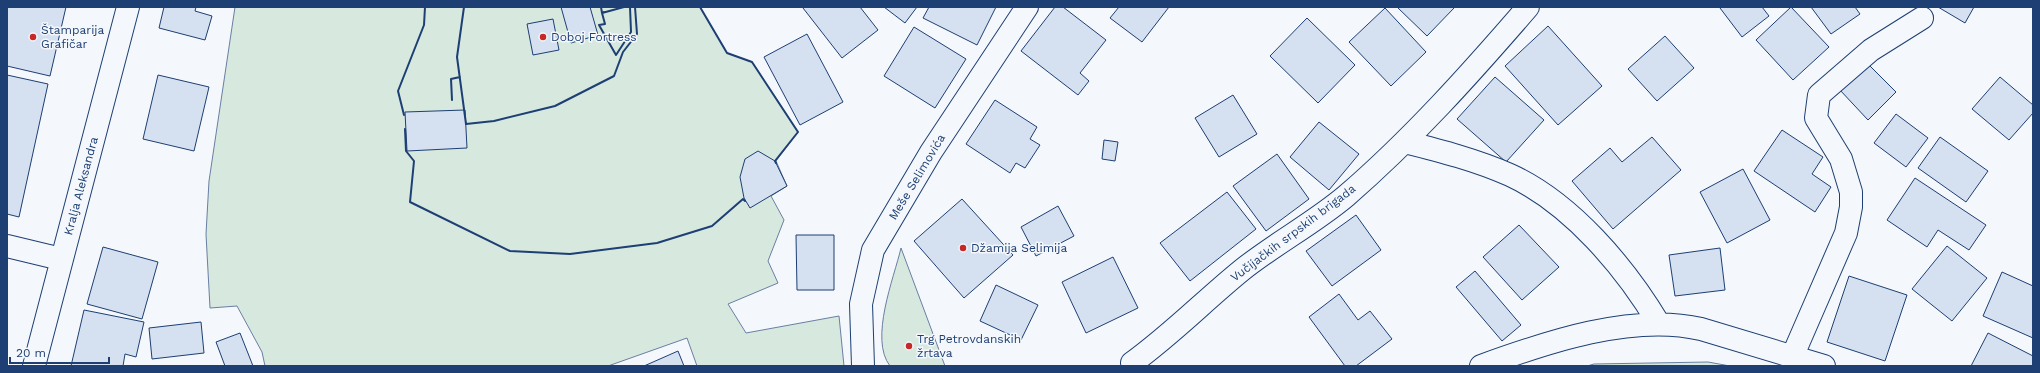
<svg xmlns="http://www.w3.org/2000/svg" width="2040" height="373" viewBox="0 0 2040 373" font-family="'Work Sans',sans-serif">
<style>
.green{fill:#d7e8df;stroke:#687fa3}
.building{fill:#d5e0f0;stroke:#1d3f73}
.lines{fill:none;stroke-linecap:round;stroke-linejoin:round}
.minor-casing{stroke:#1d3f73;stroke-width:24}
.minor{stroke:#f4f7fb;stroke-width:22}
.wall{stroke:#1d3f73;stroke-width:2}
.poi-dot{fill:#c62828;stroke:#f4f7fb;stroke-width:1.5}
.labels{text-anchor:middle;stroke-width:3;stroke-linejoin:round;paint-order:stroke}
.poi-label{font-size:12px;fill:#1d3f73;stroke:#f4f7fb;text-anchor:start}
.street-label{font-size:12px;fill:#1d3f73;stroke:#f4f7fb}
</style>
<rect width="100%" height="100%" fill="#f4f7fb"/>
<path class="green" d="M235,7H700L727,53L752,62L798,132L776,161L787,186L771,196L784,220L768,261L778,283L728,304L746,333L839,316L844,366H697L687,338L608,366H265L262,352L237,306L210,308L206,234L209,181Z
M901,248L945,366H890C869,339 894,278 901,248Z
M1708,362L1730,366H1587L1594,364Z"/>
<path class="building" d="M7,7H66L50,76L7,66Z
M164,7H196L195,11L212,16L205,40L159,28Z
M561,7H590L598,35L571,43Z
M805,7H860L878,30L842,58L803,8Z
M884,7H917L905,23Z
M929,7H996L977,45L923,18Z
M1055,7H1063L1106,40L1080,73L1089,81L1078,95L1021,51Z
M1119,7H1169L1142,42L1110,18Z
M1397,7H1455L1427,36Z
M1722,7H1762L1769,16L1742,37L1720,8Z
M1791,7L1829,47L1793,80L1756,40Z
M1811,7H1855L1860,14L1831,34Z
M1938,7H1974L1965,23Z
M1385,8L1426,52L1391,86L1349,42Z
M1307,18L1355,65L1318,103L1270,56Z
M553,19L559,50L533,55L527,24Z
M1548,26L1602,86L1558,125L1505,66Z
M914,27L966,59L935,108L884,76Z
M807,34L843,102L800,125L764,57Z
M1665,36L1694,68L1657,101L1628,69Z
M1866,62L1896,92L1868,120L1839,89Z
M7,75L48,84L19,217L7,214Z
M158,75L209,87L194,151L143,139Z
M1495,77L1544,120L1506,162L1457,119Z
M2000,77L2033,105V113L2009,140L1972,109Z
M1233,95L1257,134L1219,157L1195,118Z
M995,100L1037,127L1030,139L1040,145L1025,168L1016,163L1010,173L966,144Z
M465,110L467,148L407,151L405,112Z
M1896,114L1928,138L1906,167L1874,143Z
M1319,122L1359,154L1329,190L1290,157Z
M1782,130L1823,157L1812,174L1831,187L1815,212L1754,171Z
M1652,137L1681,170L1613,229L1572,181L1610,148L1622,162Z
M1940,137L1988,171L1966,202L1918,168Z
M1104,140L1118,142L1115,161L1102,159Z
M758,151L775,161L787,186L750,208L744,198L740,177L745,159Z
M1277,154L1309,199L1266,231L1233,186Z
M1743,169L1770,220L1727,243L1700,192Z
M1915,178L1986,225L1969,250L1938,230L1927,247L1887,220Z
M1227,192L1256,229L1190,281L1160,243Z
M962,199L1013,255L964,298L914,241Z
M1058,206L1074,236L1036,256L1021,227Z
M1356,215L1381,250L1332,286L1306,251Z
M1519,225L1559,267L1522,300L1483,257Z
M796,235H834V290H797Z
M1947,246L1987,278L1952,321L1912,289Z
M103,247L158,262L142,319L87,304Z
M1720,248L1725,290L1675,296L1669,255Z
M1113,257L1138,308L1086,333L1062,282Z
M1475,271L1521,325L1502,341L1456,287Z
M2002,272L2033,286V338L1983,316Z
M1849,276L1907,295L1885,361L1827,342Z
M996,285L1038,305L1021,340L980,321Z
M1339,294L1358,320L1370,311L1392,339L1356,366H1345L1309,317Z
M84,310L144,322L136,357L125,354L123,366H71Z
M201,322L204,353L152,359L149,328Z
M240,333L253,366H225L216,342Z
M1988,333L2033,356V366H1971Z
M678,351L684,366H644Z"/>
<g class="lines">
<defs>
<path id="minor" d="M1405,142C1441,151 1476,160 1510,175C1571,203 1625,267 1659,324
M7,246L61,259
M1793,355L1846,233L1851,207V192L1841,159L1816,118L1819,95L1871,50L1922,18
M1132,363C1171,335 1205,300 1242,270C1276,243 1314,223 1346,196C1412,139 1471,73 1528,7
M34,366L128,7
M863,366L861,304L873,250L931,152L1027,7
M1481,366C1547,342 1632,313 1701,329L1824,366"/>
</defs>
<use href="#minor" class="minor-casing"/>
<use href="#minor" class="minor"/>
<path class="wall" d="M464,7L457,57L466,124L494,121L555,106L614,76L623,52L637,34L635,7
M601,7L602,13L604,12
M624,7L602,13L605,24L599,25L616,55L631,32L630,7
M700,7L727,53L752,62L798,132L775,161L776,163
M452,100L451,79L460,77
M404,115L398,91L424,25L425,7
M405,129L406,151L414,161L410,202L510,251L570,254L657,243L712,226L743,199L745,201"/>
</g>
<g class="poi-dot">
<circle cx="33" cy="37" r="4"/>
<circle cx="543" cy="37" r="4"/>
<circle cx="963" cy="248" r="4"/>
<circle cx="909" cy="346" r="4"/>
</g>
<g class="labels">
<g class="poi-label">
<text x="41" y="34">Štamparija<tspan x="41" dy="14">Grafičar</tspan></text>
<text x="551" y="41">Doboj Fortress</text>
<text x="971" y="252">Džamija Selimija</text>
<text x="917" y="343">Trg Petrovdanskih<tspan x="917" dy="14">žrtava</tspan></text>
</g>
<g class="street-label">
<text transform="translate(917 177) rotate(-59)" y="4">Meše Selimovića</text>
<text transform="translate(81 186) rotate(-75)" y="4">Kralja Aleksandra</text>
<text transform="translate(1293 233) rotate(-37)" y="4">Vučijačkih srpskih brigada</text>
</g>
</g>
<rect width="2040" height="373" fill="none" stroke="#1d3f73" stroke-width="16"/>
<path d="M10 357v6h99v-6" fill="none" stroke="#1d3f73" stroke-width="2"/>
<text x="16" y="357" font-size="12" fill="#1d3f73" stroke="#f4f7fb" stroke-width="3" paint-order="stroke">20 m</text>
</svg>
